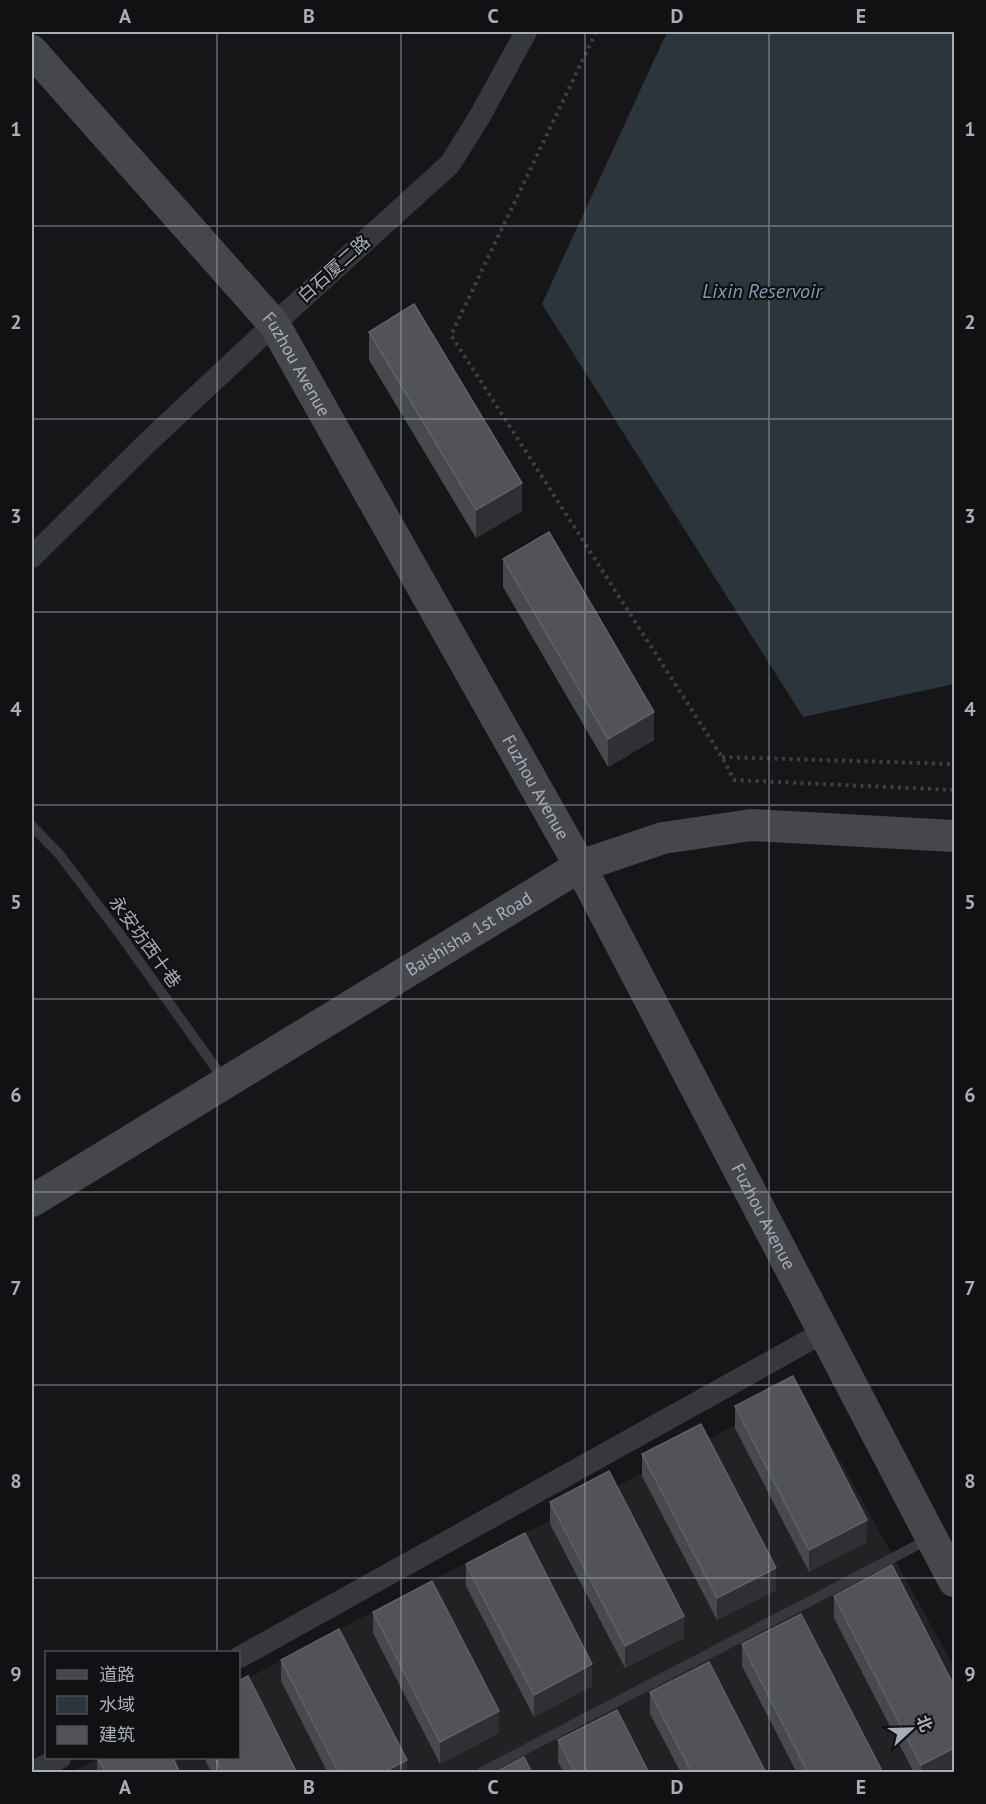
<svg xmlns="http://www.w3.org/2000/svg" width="986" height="1804" viewBox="0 0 986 1804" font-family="'PT Sans','Noto Sans SC',sans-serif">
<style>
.built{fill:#222225}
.water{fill:#2c353c}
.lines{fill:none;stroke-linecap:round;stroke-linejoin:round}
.path{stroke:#3d3f44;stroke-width:4;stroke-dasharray:3 4.5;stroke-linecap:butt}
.lane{stroke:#37383d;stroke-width:10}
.street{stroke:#37383d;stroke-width:22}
.secondary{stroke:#45474d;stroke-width:32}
.wall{fill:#47494d}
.shaded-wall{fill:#2f3033}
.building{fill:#525359;stroke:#5f6168;stroke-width:1.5}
.grid{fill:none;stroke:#a8adb8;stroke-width:1.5;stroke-opacity:0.55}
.labels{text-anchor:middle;stroke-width:4.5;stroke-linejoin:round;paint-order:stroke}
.street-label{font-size:18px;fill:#a8adb8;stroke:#111113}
.water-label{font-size:20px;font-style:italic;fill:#7f9bb3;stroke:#111113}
.neatline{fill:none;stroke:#a8adb8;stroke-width:2}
.grid-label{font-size:20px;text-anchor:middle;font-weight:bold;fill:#a8adb8}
</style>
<rect width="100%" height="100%" fill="#161618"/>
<path class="built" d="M802,1391L954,1667V1772H71L99,1758H238L239,1683L404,1595Z"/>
<path class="water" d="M667,32H954V684L803,717L542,304Z"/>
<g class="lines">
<path class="path" d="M596,32L451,335L722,757L734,780L954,790
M722,757L954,764"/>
<path class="lane" d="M32,826L59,854L119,933L225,1081
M482,1772L929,1539"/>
<path class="street" d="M32,557L148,442L274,324L450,164L480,116L526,32
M238,1658L824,1332
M33,1772L60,1758"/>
<g class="secondary">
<path id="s1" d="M32,51L274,324L580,866L954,1581"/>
<path id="s2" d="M32,1201L580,866L663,838L751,825L954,836"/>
</g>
</g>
<path class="wall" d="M369,332L522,511L476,538L369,360Z
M503,559L654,740L608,767L503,587Z
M735,1406L867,1542L809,1572L735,1428Z
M642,1454L776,1590L717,1620L642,1476Z
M550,1502L684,1638L625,1668L550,1524Z
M466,1564L592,1686L534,1717L466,1586Z
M834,1596L954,1770L950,1773H914L834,1618Z
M373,1612L499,1733L440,1764L373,1633Z
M742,1644L883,1773H797L742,1666Z
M281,1660L407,1773H328L281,1681Z
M650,1692L766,1773H681L650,1714Z
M558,1740L649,1773H564L558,1762Z
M97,1758H173L180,1773H97Z
M204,1758H238L297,1773H212Z"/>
<path class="shaded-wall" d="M522,483V511L476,538V510Z
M654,712V740L608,767V739Z
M867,1520V1542L809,1572V1550Z
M776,1568V1590L717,1620V1598Z
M684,1616V1638L625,1668V1646Z
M592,1664V1686L534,1717V1695Z
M499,1711V1733L440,1764V1742Z
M954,1748V1770L950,1773H921V1765Z
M407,1760V1773H382Z"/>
<path class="building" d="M414,304L522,483L476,510L369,332Z
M549,532L654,712L608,739L503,559Z
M793,1376L867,1520L809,1550L735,1406Z
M701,1424L776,1568L717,1598L642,1454Z
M609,1471L684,1616L625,1646L550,1502Z
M525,1533L592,1664L534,1695L466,1564Z
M892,1565L954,1686V1748L921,1765L834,1596Z
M432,1581L499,1711L440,1742L373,1612Z
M801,1614L883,1773H808L742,1644Z
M339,1629L407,1760L382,1773H339L281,1660Z
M709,1662L766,1773H692L650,1692Z
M248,1676L297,1773H223L215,1758H238V1681Z
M617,1710L649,1773H575L558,1740Z
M524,1757L532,1773H494Z
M98,1758H173L180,1773H106Z"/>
<path class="grid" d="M217,32V1652M401,32V1772M585,32V1772M769,32V1772M32,226H954M32,419H954M32,612H954M32,805H954M32,999H954M32,1192H954M32,1385H954M32,1578H954M217,1758V1772"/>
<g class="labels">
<g class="street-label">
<text transform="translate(334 269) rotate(-42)" y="6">白石厦二路</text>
<text dy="6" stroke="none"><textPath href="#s1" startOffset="411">Fuzhou Avenue</textPath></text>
<text dy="6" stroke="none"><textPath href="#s1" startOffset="897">Fuzhou Avenue</textPath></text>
<text dy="6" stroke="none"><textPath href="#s2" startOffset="512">Baishisha 1st Road</textPath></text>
<text transform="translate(145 942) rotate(54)" y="6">永安坊西十巷</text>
<text dy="6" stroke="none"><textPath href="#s1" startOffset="1383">Fuzhou Avenue</textPath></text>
</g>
<g class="water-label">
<text x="762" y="298">Lixin Reservoir</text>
</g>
</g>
<rect width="986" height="1804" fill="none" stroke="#111113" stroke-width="66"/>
<rect x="45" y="1651" width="195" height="108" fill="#111113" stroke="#4d4f55" stroke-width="1.5"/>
<rect x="57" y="1670" width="30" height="9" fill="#45474d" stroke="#4d4f55" stroke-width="1.5"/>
<text x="99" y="1681" font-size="18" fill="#a8adb8">道路</text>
<rect x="57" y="1696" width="30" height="18" fill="#2c353c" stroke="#4d4f55" stroke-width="1.5"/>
<text x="99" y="1711" font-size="18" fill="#a8adb8">水域</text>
<rect x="57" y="1726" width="30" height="18" fill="#525359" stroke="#4d4f55" stroke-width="1.5"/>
<text x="99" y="1741" font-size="18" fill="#a8adb8">建筑</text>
<g transform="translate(911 1729) rotate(68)" stroke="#111113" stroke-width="4.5" paint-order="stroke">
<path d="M0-4.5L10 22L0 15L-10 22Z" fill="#a8adb8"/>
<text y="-9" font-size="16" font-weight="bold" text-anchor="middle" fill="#a8adb8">北</text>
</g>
<rect x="33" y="33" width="920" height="1738" class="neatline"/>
<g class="grid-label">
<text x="125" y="23">A</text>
<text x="309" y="23">B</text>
<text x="493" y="23">C</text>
<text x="677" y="23">D</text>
<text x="861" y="23">E</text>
<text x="16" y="136">1</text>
<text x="970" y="136">1</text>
<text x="16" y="329">2</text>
<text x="970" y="329">2</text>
<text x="16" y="523">3</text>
<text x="970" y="523">3</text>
<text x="16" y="716">4</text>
<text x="970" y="716">4</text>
<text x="16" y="909">5</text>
<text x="970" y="909">5</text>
<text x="16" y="1102">6</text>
<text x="970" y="1102">6</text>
<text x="16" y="1295">7</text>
<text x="970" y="1295">7</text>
<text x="16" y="1488">8</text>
<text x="970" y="1488">8</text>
<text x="16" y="1681">9</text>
<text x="970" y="1681">9</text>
<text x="125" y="1794">A</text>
<text x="309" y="1794">B</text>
<text x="493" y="1794">C</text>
<text x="677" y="1794">D</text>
<text x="861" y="1794">E</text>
</g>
</svg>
